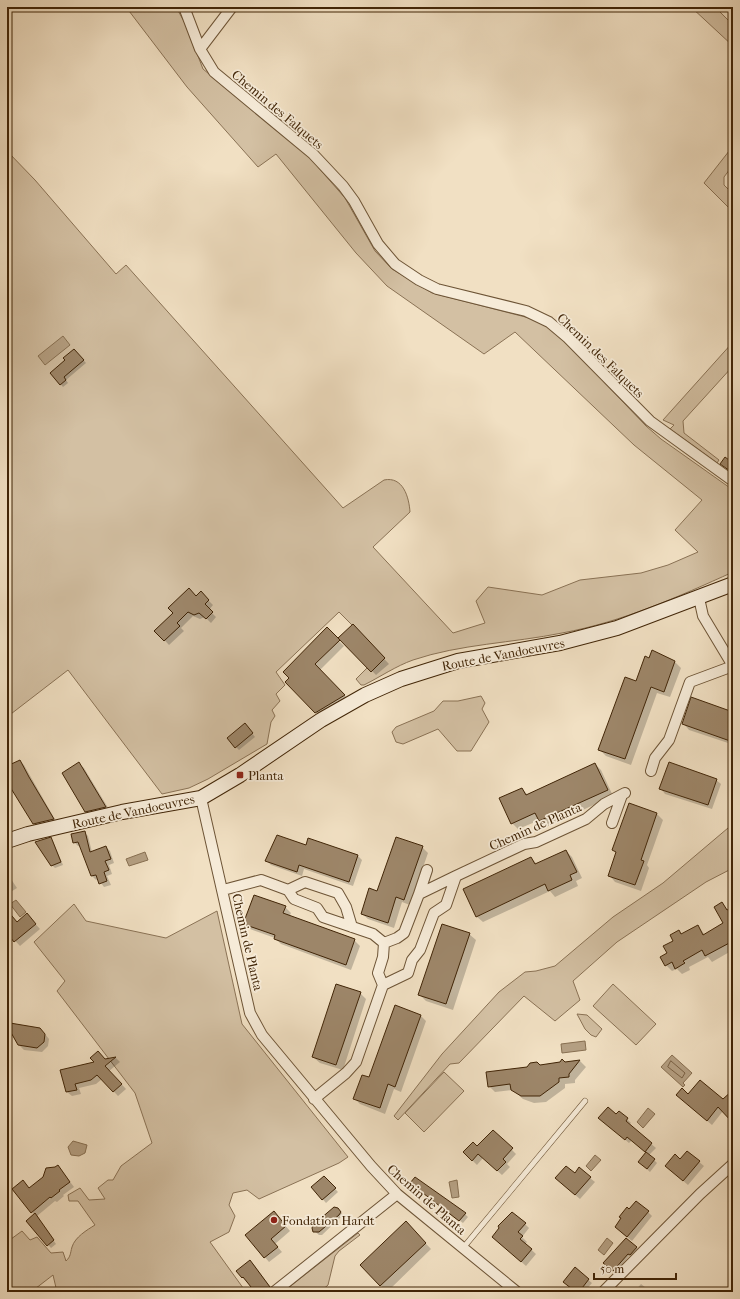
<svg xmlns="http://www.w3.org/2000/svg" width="740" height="1299" viewBox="0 0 740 1299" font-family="'IM FELL French Canon',serif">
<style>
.green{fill:#d3c0a3;stroke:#8a7255}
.water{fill:#b5a083;stroke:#876f51}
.shadow{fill:#0003}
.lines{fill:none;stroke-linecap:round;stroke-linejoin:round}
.shore{stroke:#7b6245;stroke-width:1}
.building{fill:#9d8669;stroke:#412507}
.lane-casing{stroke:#6d5436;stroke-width:6}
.street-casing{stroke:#6d5436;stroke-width:12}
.secondary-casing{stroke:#412507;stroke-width:16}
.lane{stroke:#f6ebd8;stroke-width:5}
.street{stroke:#f6ebd8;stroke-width:10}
.secondary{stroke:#f6ebd8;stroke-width:14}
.poi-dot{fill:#8f2418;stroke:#f6ebd8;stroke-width:1.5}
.labels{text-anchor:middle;stroke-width:3.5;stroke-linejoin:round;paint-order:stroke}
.street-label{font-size:13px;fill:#412507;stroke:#f6ebd8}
.poi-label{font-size:13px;fill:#412507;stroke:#f6ebd8;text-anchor:start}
</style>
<rect width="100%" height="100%" fill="#f1e0c3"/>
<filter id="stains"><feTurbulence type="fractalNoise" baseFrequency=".005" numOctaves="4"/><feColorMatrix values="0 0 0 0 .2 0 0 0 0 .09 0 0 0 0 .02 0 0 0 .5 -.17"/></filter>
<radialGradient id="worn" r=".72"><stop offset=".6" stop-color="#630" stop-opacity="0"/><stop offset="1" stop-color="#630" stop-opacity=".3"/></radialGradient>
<path class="green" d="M126,7H176L186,25L203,69L310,158L345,198L375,251L392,269L432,293L537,320L546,324L561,337L646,426L661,439L733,490V572C678,597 622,622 562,633C513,643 460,644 413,660C396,666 380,677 364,685H361L356,679L367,668L371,672L385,658L339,612L276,672L285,685L276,694L280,701L272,710L275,716L271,722L267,744L208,779L189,788L162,794L68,670L7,717V151L35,180L116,274L126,265L343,508L384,480C403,476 409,497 410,512L373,547L453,633L485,623L476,601L488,587L542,595L580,580L641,573L668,565L698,552L675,530L702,500L634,445L515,332L484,354L387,286L356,253L276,154L258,167L187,87Z
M691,7H715L733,25V46Z
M733,146V165L724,177V185L733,194V212L704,183Z
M733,342V366L683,421L684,433L719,460L717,463L670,429L674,425L663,420Z
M481,696L485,703L482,709L489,722L471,751H457L438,729L403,744L396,742L392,732L396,727L434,711L443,701H458Z
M733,826V868L706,882L617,942L573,981L580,1000L555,1021L524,996L459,1063L450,1064L398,1120L394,1116L442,1054L499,992L525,972L536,971L555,966L613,917L663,883L728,828Z
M74,904L86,921L166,938L217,911L242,1024L348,1157L339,1163L259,1199L247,1190L233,1193L229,1205L235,1216L229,1232L210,1242L246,1292H57L53,1275L31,1292H7V1242L22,1231L30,1240L37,1237L51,1253L63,1252L66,1261C71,1256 70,1254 72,1247C75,1237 87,1230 95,1225L78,1201H69L68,1195L80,1188L89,1200L105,1199L98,1188L108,1180H113L121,1166L152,1143L135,1093L57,991L65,981L34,942Z
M613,984L656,1024L636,1045L593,1006Z
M577,1014L587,1015L602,1029L596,1037L591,1035L585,1029Z
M444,1072L464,1091L424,1132L405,1113Z
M358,1233L360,1235L339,1251L335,1256L328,1285L320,1292H283Z"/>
<path class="water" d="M63,336L70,345L45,365L38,356Z
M145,852L148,860L129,866L126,859Z
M16,900L26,912L20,917L10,904Z
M585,1041L586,1050L562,1053L561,1044Z
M672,1055L692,1073L683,1083L685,1085L683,1087L661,1067Z
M648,1108L655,1114L643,1128L637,1122Z
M73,1141L87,1145L85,1153L79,1156L71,1155L68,1147Z
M595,1155L601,1160L591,1171L586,1166Z
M457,1180L459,1197L452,1198L449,1182Z
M607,1238L613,1243L604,1255L598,1250Z"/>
<path class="shadow" d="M77,353L86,363L66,380L68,383L63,387L51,373Z
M196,597H205L213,605L209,610L216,617L211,623L205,617L200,619L193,616L181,628L184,631L169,645L156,631Z
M353,626L389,664L376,675L340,638Z
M327,629L344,646L320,670L350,701L322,718L286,682Z
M674,661L681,668L670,697L657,693L631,765L606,756L600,750L637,682Z
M733,713V759L728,753L731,744L689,730L683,723Z
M248,728L255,737L239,750L236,747Z
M20,761L24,765L57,823L38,828L9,783L7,785V768Z
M79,764L84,768L110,811L91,816L86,811Z
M595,764L601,770L613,796L546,827L540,820L518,829L512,823L522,789L528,795Z
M716,780L721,784L712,809L665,794L661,789Z
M630,804L657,814L663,820L647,865L649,868L641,891L615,882L609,875L617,853L614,850Z
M84,832L88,836L92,852L106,847L110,851L114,863L109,865L112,874L107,876L111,885L104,887L98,879L96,880L92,876L81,846H78L74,842Z
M50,839L53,841L63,865L55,868L52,865Z
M307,847L358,856L362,860L353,886L304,869L302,876L271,865L267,861Z
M422,847L428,853L410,905L402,902L394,928L368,919L362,914L378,892Z
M566,851L572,857L582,878L576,881L578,886L555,897L550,891L483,922L476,916L531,858L537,864Z
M7,873L17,888L9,893L7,891Z
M722,904L728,910L733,908V950L712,962L708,957L689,967L690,970L682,974L677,969L672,971L666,965L668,954L679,931L682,934L698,926L705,935L725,924Z
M285,907L291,913L289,917L354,940L360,946L351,970L281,944L275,938L250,929L244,924Z
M7,911L17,923L31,919L40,929L20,946L7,932Z
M469,934L476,940L453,1010L426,1001L420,995Z
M360,993L366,999L343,1070L320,1063L313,1057Z
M420,1015L426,1021L401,1092L394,1089L385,1114L360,1104L354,1098Z
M45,1034L49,1039L48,1046L42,1052L24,1050L19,1045Z
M116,1058L120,1062L109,1071L126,1089L118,1096L102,1079L96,1084L79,1088L81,1094L72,1096L67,1092L62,1071Z
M580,1061L586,1067L575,1080V1083L565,1084V1088L546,1102L534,1103L523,1099L513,1090L495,1092L489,1086L540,1066Z
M733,1091V1122L723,1111L712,1125L677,1095H688L723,1100Z
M616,1115L627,1119L631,1123L629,1125L656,1148L649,1155L657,1163L650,1172L639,1162L647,1153L632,1140L629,1143L604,1122Z
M493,1131L516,1154L507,1164L510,1167L502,1175L483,1158L477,1165L464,1152L477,1148Z
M687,1152L704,1166L688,1185L666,1166L680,1160Z
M58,1166L74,1187L63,1195L64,1196L57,1202L55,1201L37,1216L56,1244L51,1248L27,1221L35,1215L32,1212L29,1189Z
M415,1178L465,1214L468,1217L463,1223L414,1186L411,1183Z
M590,1178L595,1182L580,1199L561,1183Z
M327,1180L338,1192L326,1203L312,1187Z
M338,1209L343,1215L322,1235H319L313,1230Z
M630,1210L648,1212L652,1216L632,1241L620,1231Z
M278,1217L290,1231L275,1244L282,1252L269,1262L246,1235Z
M406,1223L431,1249L387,1292L361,1265Z
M525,1224L529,1228L522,1237L527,1242L525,1244L536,1254L526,1266L498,1241Z
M636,1247L638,1249L632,1257L630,1255L615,1273L605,1263Z
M250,1261L255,1266L274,1292H257L242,1277Z
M575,1269L592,1283L584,1292H565L570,1286Z
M641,1284L651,1292H634Z"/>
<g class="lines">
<path class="shore" d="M671,1061L685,1073L682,1078L668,1067Z"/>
</g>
<path class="building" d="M74,349L84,360L64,377L66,380L60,385L50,373L65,360L63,358Z
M725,457L733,463V473L720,464Z
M189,588L196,596L201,591L209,600L205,604L213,612L206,619L199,613L194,615L188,612L177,623L180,626L164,641L154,631L173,613L168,608Z
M353,624L385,658L371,672L338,638Z
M327,627L340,640L315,664L345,695L315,713L285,682L289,678L283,672Z
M652,650L675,661L664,692L651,687L625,759L598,750L625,677L636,681L645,656L649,658Z
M691,697L733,712V742L682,724Z
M245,723L253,733L235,748L227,738Z
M20,760L29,777L54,819L33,824L7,782V766Z
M79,762L106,807L85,812L62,773Z
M669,762L717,779L708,805L659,789Z
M595,763L608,790L539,821L535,813L511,824L499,798L522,788L526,795Z
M629,803L657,813L641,860L644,861L635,885L608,876L616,852L612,850Z
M85,831L90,852L106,846L111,859L105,861L109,870L104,872L107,881L99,884L96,875L91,876L78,842L73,843L71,834Z
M277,835L306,845L308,838L358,855L349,882L299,865L297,872L265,861Z
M51,837L61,862L51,866L35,842Z
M396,837L423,846L404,900L396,897L388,923L361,914L369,888L377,891Z
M566,850L577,872L570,875L572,880L548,891L545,884L476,917L463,889L531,857L535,864Z
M254,895L286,906L283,913L355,939L346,965L274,939L275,935L243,924Z
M722,902L727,910L733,907V941L705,956L702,950L683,961L685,963L675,969L672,962L665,966L660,957L667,953L663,946L673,941L670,935L679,930L681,934L698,925L703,935L723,923L714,907Z
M7,910L17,922L27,913L36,924L14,942L7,933Z
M442,924L470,933L446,1004L418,995Z
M336,984L361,992L336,1065L312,1057Z
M395,1005L421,1015L395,1087L388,1084L380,1108L353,1099L362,1075L369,1077Z
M10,1023L40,1028L45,1034L44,1042L37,1048L18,1045L9,1029Z
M98,1051L105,1059L116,1057L105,1066L122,1084L113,1092L97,1075L91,1080L75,1084L77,1090L66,1092L60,1070L94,1062L90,1058Z
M562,1059L565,1062L580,1060L569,1074V1077L559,1078V1082L540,1096H521L511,1090L510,1084L488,1087L486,1072L527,1067L530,1063L537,1062L540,1065L560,1062Z
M700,1080L723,1099L733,1090V1123L718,1107L707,1121L676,1095L682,1088L688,1094Z
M608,1107L616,1114L619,1111L628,1118L626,1121L652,1143L645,1152L627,1137L625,1140L598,1118Z
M493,1130L513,1148L503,1159L506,1162L497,1171L478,1154L472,1161L463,1152L473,1142L477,1146Z
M687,1151L700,1161L683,1181L665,1166L675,1154L680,1159Z
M646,1152L655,1159L647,1169L638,1162Z
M58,1165L70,1182L59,1190L60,1191L51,1198L50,1197L31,1213L12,1189L23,1180L29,1188L43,1177L46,1168L55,1167Z
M566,1166L575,1173L579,1167L591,1177L575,1195L555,1178Z
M324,1176L336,1188L322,1200L311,1187Z
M415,1177L466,1213L459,1221L410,1183Z
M636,1201L649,1211L627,1237L615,1227L621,1218L619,1217L627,1207L629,1209Z
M334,1207L338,1208L341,1212L339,1215L319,1232H313L312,1228L313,1225Z
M274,1211L286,1226L271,1239L278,1247L264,1258L245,1235Z
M512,1212L526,1223L518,1232L523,1236L520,1239L532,1249L521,1262L492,1237L499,1228L498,1226Z
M35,1213L54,1240L47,1246L26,1221Z
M406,1221L426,1243L380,1286L360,1265Z
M626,1238L637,1247L630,1255L628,1254L613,1271L603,1263Z
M250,1260L270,1287L264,1292H255L243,1277L242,1278L236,1271Z
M575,1267L589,1279L579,1292H576L563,1282Z"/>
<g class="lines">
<defs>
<path id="lane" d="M463,1248L585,1101"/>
<path id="street" d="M184,7L200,49L214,72L313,154L343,186L354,201L378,244L395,264L419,280L437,289L526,311L549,322L568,338L650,421L733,481
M200,49L232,7
M699,598L703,616L733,666
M651,771L655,758L669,740L690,682L733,666
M201,798L250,1013L262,1035L371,1166L397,1194L517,1292
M612,823L622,795
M223,890L261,880L288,890L294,899L317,908L323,917L373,934L384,943
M288,890L305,882L338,893L346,907L352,927
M419,894L427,870
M383,985L378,973L383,957L384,943L397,938L404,933L419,894L456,876
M314,1099L346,1073L356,1062L383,985L408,973L412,960L420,950L434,913L446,905L456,876L524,844L536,842L586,819L604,804L625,793
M274,1292L397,1194
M603,1292L700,1194L733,1164"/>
<path id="secondary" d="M7,841L28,834L122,812L201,798L240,775L321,720L365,695L401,679L458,661L560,643L617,628L733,584"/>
</defs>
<use href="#lane" class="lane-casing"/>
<use href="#street" class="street-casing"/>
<use href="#secondary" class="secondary-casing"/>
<use href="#lane" class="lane"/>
<use href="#street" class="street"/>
<use href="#secondary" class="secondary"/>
</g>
<g class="poi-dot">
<rect x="236" y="771" width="8" height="8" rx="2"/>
<circle cx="274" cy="1220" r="4"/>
</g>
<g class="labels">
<g class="street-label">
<text transform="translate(278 109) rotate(40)" y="5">Chemin des Falquets</text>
<text transform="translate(601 355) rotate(44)" y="5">Chemin des Falquets</text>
<text transform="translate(503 654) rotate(-11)" y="5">Route de Vandoeuvres</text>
<text transform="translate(133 811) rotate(-12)" y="5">Route de Vandoeuvres</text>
<text transform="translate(535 826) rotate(-24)" y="5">Chemin de Planta</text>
<text transform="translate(248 942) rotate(77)" y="5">Chemin de Planta</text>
<text transform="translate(427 1199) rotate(41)" y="5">Chemin de Planta</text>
</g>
<g class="poi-label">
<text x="248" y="780">Planta</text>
<text x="282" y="1225">Fondation Hardt</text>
</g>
</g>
<rect width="740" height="1299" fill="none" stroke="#f1e0c3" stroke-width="24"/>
<rect x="8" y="8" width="724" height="1283" fill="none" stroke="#412507" stroke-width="2"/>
<rect x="12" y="12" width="716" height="1275" fill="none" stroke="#412507"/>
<path d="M594 1273v6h82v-6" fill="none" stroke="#412507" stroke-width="2"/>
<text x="600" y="1273" font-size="12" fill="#412507" stroke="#f6ebd8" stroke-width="3" paint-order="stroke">50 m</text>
<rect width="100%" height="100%" filter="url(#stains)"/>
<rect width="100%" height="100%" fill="url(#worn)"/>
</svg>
